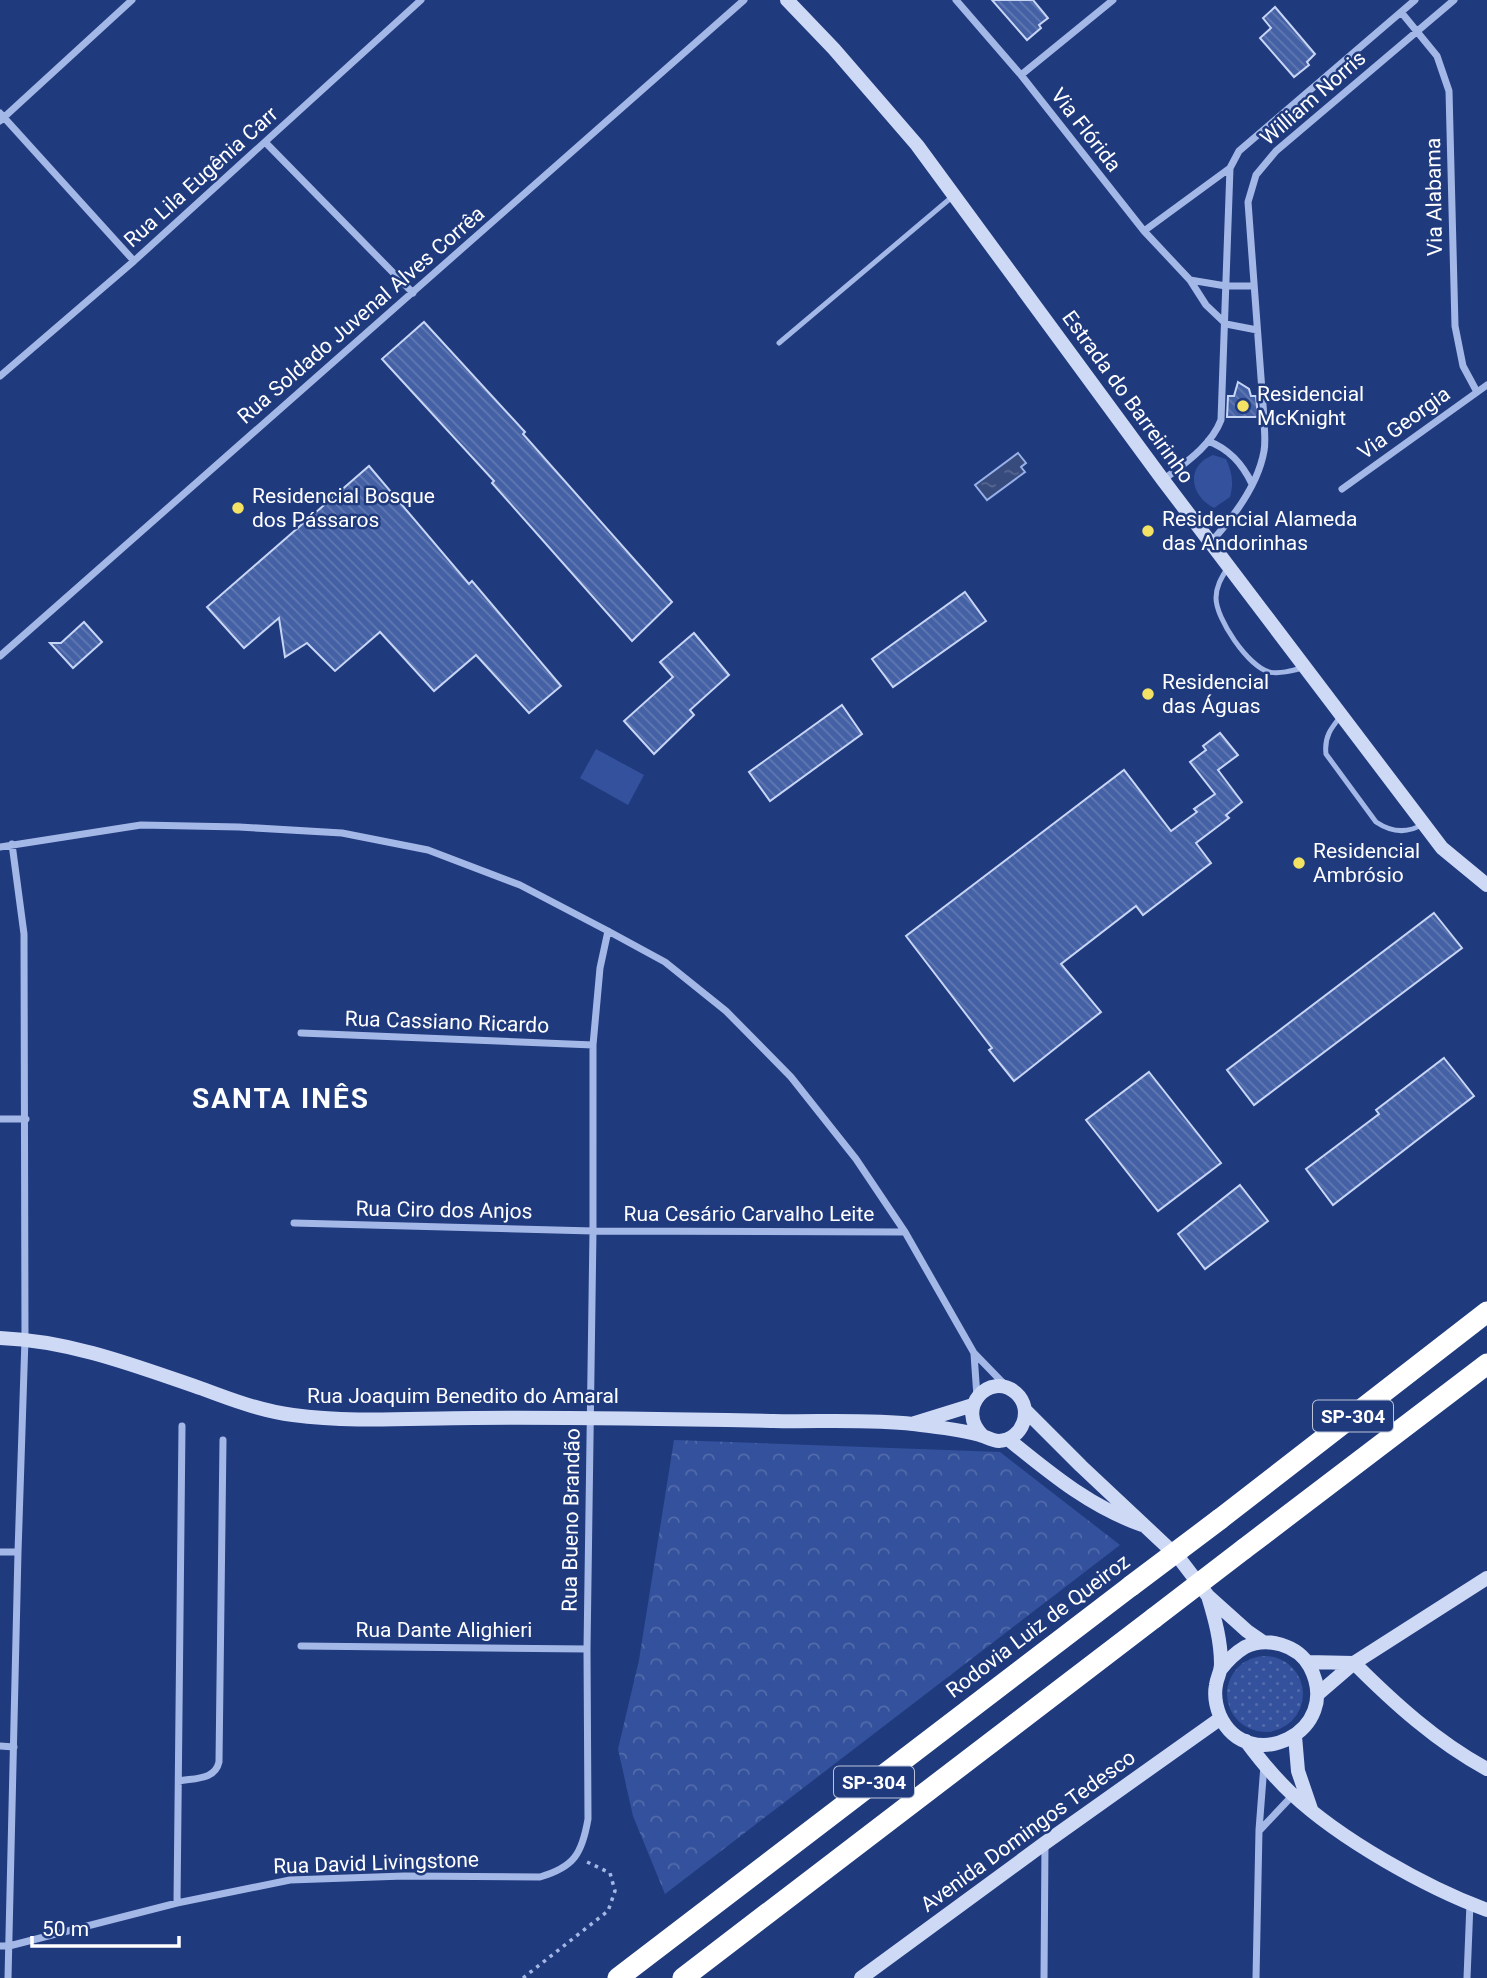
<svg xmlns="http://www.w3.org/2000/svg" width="1487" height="1978" viewBox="0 0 1487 1978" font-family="Roboto,sans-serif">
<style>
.grass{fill:url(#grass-dots)}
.forest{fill:url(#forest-crowns)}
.garden{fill:#33519c}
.water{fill:url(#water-ripples);stroke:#97b0e8;stroke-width:2}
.building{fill:url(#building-back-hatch);stroke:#c7d5f5;stroke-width:2}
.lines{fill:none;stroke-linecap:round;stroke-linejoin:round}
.path{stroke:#a4b8e7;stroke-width:3.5;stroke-dasharray:3.5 5;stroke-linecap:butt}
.lane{stroke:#a4b8e7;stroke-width:5}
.street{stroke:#a4b8e7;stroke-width:7}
.secondary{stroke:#ced9f6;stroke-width:14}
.highway{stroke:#fff;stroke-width:21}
.highway-bridge{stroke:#fff;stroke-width:21}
.poi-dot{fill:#f4e264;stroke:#203a7e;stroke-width:2.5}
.labels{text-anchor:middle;stroke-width:5;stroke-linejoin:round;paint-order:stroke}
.shield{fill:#203a7e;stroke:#bcc4d8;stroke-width:2}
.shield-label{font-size:19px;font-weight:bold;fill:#fff}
.street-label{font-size:21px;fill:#fff;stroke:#203a7e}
.poi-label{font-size:21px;fill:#fff;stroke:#203a7e;text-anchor:start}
.district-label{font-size:28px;font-weight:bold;letter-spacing:2px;fill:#fff;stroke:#203a7e}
</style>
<defs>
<pattern id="grass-dots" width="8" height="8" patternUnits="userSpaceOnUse" patternTransform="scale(1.75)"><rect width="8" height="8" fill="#33519c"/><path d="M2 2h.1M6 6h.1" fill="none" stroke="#526bab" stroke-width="1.8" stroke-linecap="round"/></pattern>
<pattern id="forest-crowns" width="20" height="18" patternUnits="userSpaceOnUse" patternTransform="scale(1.75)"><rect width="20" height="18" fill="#33519c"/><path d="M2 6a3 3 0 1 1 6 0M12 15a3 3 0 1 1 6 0" fill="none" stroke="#526bab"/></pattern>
<pattern id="water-ripples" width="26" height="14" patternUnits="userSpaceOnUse" patternTransform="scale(1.75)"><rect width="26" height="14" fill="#384b7d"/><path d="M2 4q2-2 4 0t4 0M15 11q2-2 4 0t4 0" fill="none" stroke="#566690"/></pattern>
<pattern id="building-back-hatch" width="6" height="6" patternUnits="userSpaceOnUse" patternTransform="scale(1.75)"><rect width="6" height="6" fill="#4561a5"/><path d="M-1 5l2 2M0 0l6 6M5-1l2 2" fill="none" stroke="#6179b2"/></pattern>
</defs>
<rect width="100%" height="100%" fill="#203a7e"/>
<path class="grass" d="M1227 1694a38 38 0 1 1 76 0a38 38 0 1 1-76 0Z"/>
<path class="forest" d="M674,1440L1000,1452L1120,1545L665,1894L633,1816L618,1749L639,1660Z"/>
<path class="garden" d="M1213,455L1226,459C1232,472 1234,483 1230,497L1214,508C1190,496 1185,466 1213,455Z
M596,749L644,775L628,805L580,778Z"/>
<path class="water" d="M1018,453L1026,463L1021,467L1025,472L987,500L975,485Z"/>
<path class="building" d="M992,0H1033L1048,18L1039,25L1041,28L1027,40Z
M1275,7L1315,54L1307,62L1309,65L1294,77L1260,38L1271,28L1263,18Z
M424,322L525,432L523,434L672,602L632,641L492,483L494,481L382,359Z
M1238,382L1249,389L1251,396H1256L1258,417H1227L1228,396H1234Z
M369,466L469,584L472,581L561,686L529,713L476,655L434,691L380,632L335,671L307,643L285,657L279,618L244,648L207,607Z
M965,592L986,621L893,687L872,659Z
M84,622L102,642L73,668L50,643H61Z
M694,633L729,675L690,710L694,715L654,754L624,721L673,677L660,662Z
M842,705L862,734L770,801L749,772Z
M1220,733L1238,755L1218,770L1242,802L1226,815L1229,818L1196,843L1211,863L1143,915L1136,906L1061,964L1101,1012L1014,1081L989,1050L992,1048L906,936L1124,770L1171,831L1197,812L1194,809L1215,794L1190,762L1206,750L1203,746Z
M1434,913L1462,948L1254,1105L1227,1070Z
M1444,1058L1474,1096L1333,1205L1306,1169L1379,1114L1376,1110Z
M1149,1072L1221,1163L1158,1211L1086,1120Z
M1240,1185L1268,1221L1205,1269L1178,1234Z"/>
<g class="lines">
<path class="path" d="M523,1978L608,1911L615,1891L610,1873L585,1861"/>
<path class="lane" d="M779,343L952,197
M1228,567C1222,577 1216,586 1216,598C1216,619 1248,666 1269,672C1280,674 1291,671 1302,668
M1341,716C1331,728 1324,737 1326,754L1376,822C1391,832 1407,834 1423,824"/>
<path class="street" d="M956,0L1021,75L1144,231L1190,280L1206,305L1226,324L1257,330
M1401,12L1437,56L1449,91L1455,326L1463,366L1477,392
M1021,75L1113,0
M0,113L134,261
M0,121L132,0
M266,143L413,293
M1144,231L1230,168
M1190,280L1226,286H1254
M0,376L134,261L421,0
M1208,441C1229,449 1242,463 1252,484
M1163,480C1185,463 1211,446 1221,420L1230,168L1239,151L1415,0
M1342,489L1487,385
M1210,543C1233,518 1258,486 1264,451C1266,441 1264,428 1264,418L1248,202L1256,175L1276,151L1454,0
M0,656L744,0
M0,847L141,825L239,827L342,833L428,850L520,885L608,931L665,962L726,1011L791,1077L856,1159L905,1232L974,1353L1006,1386
M301,1033L593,1045
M0,1119H26
M294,1223L593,1231L905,1232
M974,1354L977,1397
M0,1552H18
M301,1646L587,1649
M0,1746L14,1747
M179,1781C195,1778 215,1780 219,1762L223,1440
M1260,1830L1293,1795
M177,1903L182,1426
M0,1946H9L177,1903L290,1880L404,1876L540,1877C574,1867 582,1854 588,1819L587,1649L593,1231V1045L600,968L608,931
M8,1978L18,1552L25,1339L24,934L12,844
M1044,1978L1045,1843
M1256,1978L1259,1830L1264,1765
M1467,1978L1470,1903"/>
<path class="secondary" d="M787,0L834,49L917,145L1163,480L1442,848L1487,885
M0,1338C72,1341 136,1366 203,1389C232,1400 262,1411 293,1415C352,1423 415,1418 474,1418C574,1417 673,1419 773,1421C817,1422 870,1419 913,1424C935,1427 961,1429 983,1436C988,1438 993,1441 999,1441C1023,1440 1034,1409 1016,1393C990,1370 954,1409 983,1436
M1025,1410L1081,1466L1179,1558L1208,1596L1247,1631L1263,1642
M915,1423L973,1405
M1008,1439C1050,1473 1089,1506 1142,1525
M1208,1596C1215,1619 1221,1641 1221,1664C1221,1672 1217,1677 1216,1685C1214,1695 1216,1706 1220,1716C1248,1777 1344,1732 1310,1667C1298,1645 1267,1636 1245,1647C1235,1653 1228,1660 1221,1669
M1307,1662L1354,1663
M1354,1663C1394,1703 1437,1742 1487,1769
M1318,1694L1354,1663L1487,1578
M1295,1736L1298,1771L1311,1809
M1246,1741C1260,1760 1275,1778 1292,1794C1340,1839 1425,1887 1487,1910
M861,1978L1045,1843L1221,1718"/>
<path class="highway" d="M1220,1519L1487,1312
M1244,1549L1487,1364
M618,1978L1131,1586
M683,1978L1154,1618"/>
<path class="highway-bridge" d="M1131,1586L1220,1519
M1154,1618L1244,1549"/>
</g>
<g class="poi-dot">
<circle cx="1243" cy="406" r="7"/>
<circle cx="238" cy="508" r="7"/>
<circle cx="1148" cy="531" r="7"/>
<circle cx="1148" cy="694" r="7"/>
<circle cx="1299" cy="863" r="7"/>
</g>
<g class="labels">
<g class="shield">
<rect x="1313" y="1400.5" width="80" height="31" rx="5"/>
<rect x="834" y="1766.5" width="80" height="31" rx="5"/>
</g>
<g class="shield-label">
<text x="1353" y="1423">SP-304</text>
<text x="874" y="1789">SP-304</text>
</g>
<g class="street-label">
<text transform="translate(1313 98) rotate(-41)" y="7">William Norris</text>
<text transform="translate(1086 130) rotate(52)" y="7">Via Flórida</text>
<text transform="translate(201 177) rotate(-42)" y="7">Rua Lila Eugênia Carr</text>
<text transform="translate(1434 197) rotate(-91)" y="7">Via Alabama</text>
<text transform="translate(361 315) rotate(-41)" y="7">Rua Soldado Juvenal Alves Corrêa</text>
<text transform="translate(1128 397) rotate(54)" y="7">Estrada do Barreirinho</text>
<text transform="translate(1404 423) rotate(-36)" y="7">Via Georgia</text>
<text transform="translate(447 1022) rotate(2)" y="7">Rua Cassiano Ricardo</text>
<text transform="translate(444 1210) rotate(1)" y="7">Rua Ciro dos Anjos</text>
<text x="749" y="1221">Rua Cesário Carvalho Leite</text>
<text x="463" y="1403">Rua Joaquim Benedito do Amaral</text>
<text transform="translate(571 1520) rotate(-89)" y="7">Rua Bueno Brandão</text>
<text transform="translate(1038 1626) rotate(-37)" y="7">Rodovia Luiz de Queiroz</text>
<text x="444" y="1637">Rua Dante Alighieri</text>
<text transform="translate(1028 1831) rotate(-36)" y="7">Avenida Domingos Tedesco</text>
<text transform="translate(376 1863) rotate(-2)" y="7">Rua David Livingstone</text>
</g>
<g class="poi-label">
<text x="1257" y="401">Residencial<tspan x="1257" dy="24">McKnight</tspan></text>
<text x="252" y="503">Residencial Bosque<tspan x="252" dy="24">dos Pássaros</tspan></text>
<text x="1162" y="526">Residencial Alameda<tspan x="1162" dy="24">das Andorinhas</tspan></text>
<text x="1162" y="689">Residencial<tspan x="1162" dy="24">das Águas</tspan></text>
<text x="1313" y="858">Residencial<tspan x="1313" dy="24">Ambrósio</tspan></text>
</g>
<g class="district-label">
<text x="281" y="1108">SANTA INÊS</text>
</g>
</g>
<path d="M32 1936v10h147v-10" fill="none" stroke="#ffffff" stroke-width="3.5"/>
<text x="42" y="1936" font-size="21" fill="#ffffff" stroke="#203a7e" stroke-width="5" paint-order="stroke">50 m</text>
</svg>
